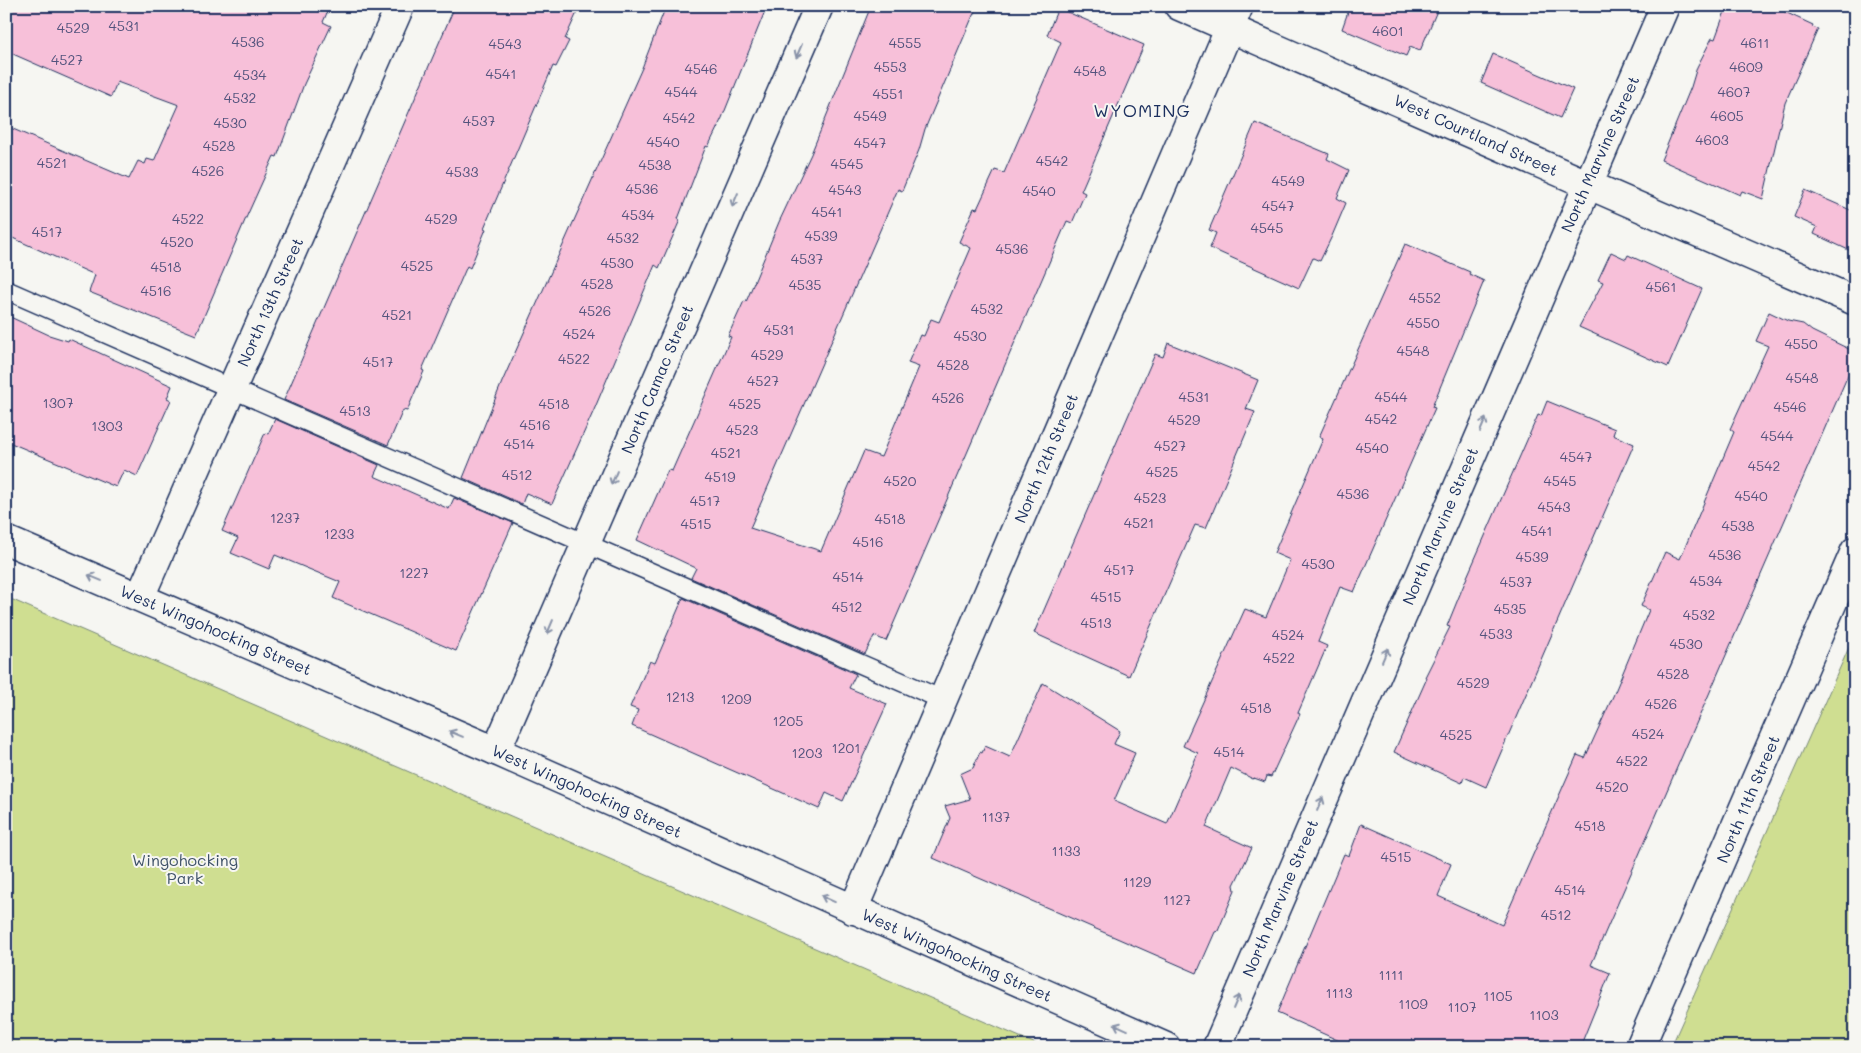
<svg xmlns="http://www.w3.org/2000/svg" width="1861" height="1053" viewBox="0 0 1861 1053" font-family="Mali,sans-serif">
<style>
.green{fill:#cfde91;stroke:#758678}
.building{fill:#f7c0d9;stroke:#1b2f5e}
.lines{fill:none;stroke-linecap:round;stroke-linejoin:round}
.lane-casing{stroke:#1b2f5e;stroke-width:21}
.street-casing{stroke:#1b2f5e;stroke-width:31}
.primary-casing{stroke:#1b2f5e;stroke-width:31}
.lane{stroke:#f6f6f2;stroke-width:18}
.street{stroke:#f6f6f2;stroke-width:28}
.primary{stroke:#f6f6f2;stroke-width:28}
.oneway{stroke:#8892a8}
.labels{text-anchor:middle;stroke-width:4;stroke-linejoin:round;paint-order:stroke}
.number-label{font-size:14px;fill:#52537d}
.street-label{font-size:16px;fill:#1b2f5e;stroke:#f6f6f2}
.park-label{font-size:16px;fill:#3f5268;stroke:#f6f6f2}
.neighbourhood-label{font-size:18px;letter-spacing:1px;fill:#1b2f5e;stroke:#f6f6f2}
</style>
<rect width="100%" height="100%" fill="#f6f6f2"/>
<filter id="ink" filterUnits="userSpaceOnUse"><feTurbulence type="fractalNoise" baseFrequency=".02" numOctaves="2"/><feDisplacementMap in="SourceGraphic" scale="10" xChannelSelector="R" yChannelSelector="G"/><feConvolveMatrix kernelMatrix="1 2 1 2 8 2 1 2 1" color-interpolation-filters="sRGB"/></filter>
<g filter="url(#ink)">
<path class="green" d="M6,597L1043,1047H6Z
M1855,634V1047H1671Z"/>
<path class="building" d="M6,6H330L323,22L331,26L304,84L277,157L274,156L246,218L196,335L89,292L95,275L6,235V126L129,179L138,161L145,164L147,159L154,161L179,105L117,82L111,97L6,51Z
M455,6H580L565,39L569,41L556,67L553,66L484,228L486,229L470,268L467,266L422,370L424,371L407,411L403,410L388,445L284,400Z
M666,6H767L722,118L708,147L706,146L678,219L680,220L659,268L655,265L594,410L552,504L526,493L522,504L463,478L502,382L642,68Z
M871,6H977L925,129L919,150L902,191L898,189L750,528L821,551L864,451L881,457L919,367L908,363L920,335L924,336L931,319L939,322L971,248L959,242L974,208L977,209L995,170L1004,173L1061,42L1047,35L1058,8L1144,45L1081,191L1085,193L1072,223L1067,221L886,641L874,636L865,654L691,578L696,568L637,540L668,470L672,471L731,337L728,336L744,301L746,302L779,222L811,154Z
M1350,6H1439L1420,51L1410,47L1406,56L1342,29Z
M1727,6H1772L1813,25L1812,27L1818,29L1785,103L1763,199L1742,191L1740,195L1661,160L1691,87L1697,67L1712,38L1715,39Z
M1493,54L1573,89L1560,118L1481,83Z
M1255,123L1329,154L1327,159L1349,170L1337,198L1346,203L1332,236L1320,261L1313,258L1299,288L1210,248L1216,233L1209,230Z
M1805,190L1855,212V253L1814,234L1817,227L1794,217Z
M1405,244L1470,272L1469,274L1484,281L1432,407L1435,408L1354,592L1340,587L1318,642L1327,646L1298,713L1300,714L1271,777L1267,776L1265,782L1254,778L1253,779L1231,768L1206,827L1252,848L1234,885L1235,890L1218,931L1215,932L1197,973L933,858L950,818L945,806L970,799L960,774L973,768L980,752L982,753L985,746L1010,757L1043,683L1120,731L1114,744L1135,753L1114,801L1167,824L1198,753L1183,746L1245,609L1266,617L1290,560L1274,553L1323,439L1319,437Z
M1611,252L1626,259L1628,255L1702,289L1668,367L1579,327L1603,282L1598,280Z
M1769,312L1788,321L1803,324L1812,331L1855,352V359L1591,965L1610,973L1580,1047H1353L1277,1013L1344,854L1349,856L1361,824L1451,864L1438,896L1502,925L1577,755L1585,758L1614,694L1649,610L1641,606L1665,552L1680,559L1734,432L1730,429L1768,346L1756,341Z
M6,315L49,335L68,341L69,339L172,386L167,398L171,400L137,476L124,470L116,487L6,441Z
M1168,343L1258,380L1246,409L1255,412L1206,528L1195,525L1129,676L1034,633L1155,354L1163,357Z
M1547,401L1615,429L1613,435L1634,444L1486,787L1464,777L1462,783L1394,752L1427,678L1425,677L1450,627L1447,626L1467,577L1538,415L1541,416Z
M275,419L379,465L374,476L449,509L454,498L513,523L456,651L333,598L340,582L275,555L269,569L231,553L238,538L222,531L265,433L268,434Z
M683,598L856,674L849,688L887,704L843,801L826,793L819,809L632,726L638,710L630,707L650,661L655,663Z"/>
<g class="lines">
<defs>
<path id="lane" d="M6,290L943,700"/>
<path id="street" d="M1179,6L1855,301
M140,597L400,6
M496,751L819,6
M853,910L1239,6
M1217,1047L1665,6
M1640,1047L1855,551"/>
<path id="primary" d="M6,540L496,751L1166,1047"/>
</defs>
<use href="#lane" class="lane-casing"/>
<use href="#street" class="street-casing"/>
<use href="#primary" class="primary-casing"/>
<use href="#lane" class="lane"/>
<use href="#street" class="street"/>
<use href="#primary" class="primary"/>
</g>
<defs><path id="oneway-shaft" d="M-6 0H5M1.5-3L5.5 0L1.5 3" fill="none" stroke-width="1.6" stroke-linecap="round" stroke-linejoin="round" transform="scale(1.25)"/></defs>
<g class="oneway">
<use href="#oneway-shaft" transform="translate(799 51) rotate(113)"/>
<use href="#oneway-shaft" transform="translate(735 200) rotate(113)"/>
<use href="#oneway-shaft" transform="translate(1483 425) rotate(-67)"/>
<use href="#oneway-shaft" transform="translate(614 478) rotate(113)"/>
<use href="#oneway-shaft" transform="translate(95 578) rotate(-157)"/>
<use href="#oneway-shaft" transform="translate(550 627) rotate(113)"/>
<use href="#oneway-shaft" transform="translate(1385 655) rotate(-67)"/>
<use href="#oneway-shaft" transform="translate(456 734) rotate(-157)"/>
<use href="#oneway-shaft" transform="translate(1320 804) rotate(-67)"/>
<use href="#oneway-shaft" transform="translate(828 899) rotate(-156)"/>
<use href="#oneway-shaft" transform="translate(1236 1002) rotate(-67)"/>
<use href="#oneway-shaft" transform="translate(1121 1027) rotate(-156)"/>
</g>
</g>
<g class="labels">
<g class="number-label">
<text x="124" y="31">4531</text>
<text x="73" y="33">4529</text>
<text x="1388" y="36">4601</text>
<text x="248" y="47">4536</text>
<text x="905" y="48">4555</text>
<text x="1755" y="48">4611</text>
<text x="505" y="49">4543</text>
<text x="67" y="65">4527</text>
<text x="890" y="72">4553</text>
<text x="1746" y="72">4609</text>
<text x="701" y="74">4546</text>
<text x="1090" y="76">4548</text>
<text x="501" y="79">4541</text>
<text x="250" y="80">4534</text>
<text x="681" y="97">4544</text>
<text x="1734" y="97">4607</text>
<text x="888" y="99">4551</text>
<text x="240" y="103">4532</text>
<text x="870" y="121">4549</text>
<text x="1727" y="121">4605</text>
<text x="679" y="123">4542</text>
<text x="479" y="126">4537</text>
<text x="230" y="128">4530</text>
<text x="1712" y="145">4603</text>
<text x="663" y="147">4540</text>
<text x="870" y="148">4547</text>
<text x="219" y="151">4528</text>
<text x="1052" y="166">4542</text>
<text x="52" y="168">4521</text>
<text x="847" y="169">4545</text>
<text x="655" y="170">4538</text>
<text x="208" y="176">4526</text>
<text x="462" y="177">4533</text>
<text x="1288" y="186">4549</text>
<text x="642" y="194">4536</text>
<text x="845" y="195">4543</text>
<text x="1039" y="196">4540</text>
<text x="1278" y="211">4547</text>
<text x="827" y="217">4541</text>
<text x="638" y="220">4534</text>
<text x="188" y="224">4522</text>
<text x="441" y="224">4529</text>
<text x="1267" y="233">4545</text>
<text x="47" y="237">4517</text>
<text x="821" y="241">4539</text>
<text x="623" y="243">4532</text>
<text x="177" y="247">4520</text>
<text x="1012" y="254">4536</text>
<text x="807" y="264">4537</text>
<text x="617" y="268">4530</text>
<text x="417" y="271">4525</text>
<text x="166" y="272">4518</text>
<text x="597" y="289">4528</text>
<text x="805" y="290">4535</text>
<text x="1661" y="292">4561</text>
<text x="156" y="296">4516</text>
<text x="1425" y="303">4552</text>
<text x="987" y="314">4532</text>
<text x="595" y="316">4526</text>
<text x="397" y="320">4521</text>
<text x="1423" y="328">4550</text>
<text x="779" y="335">4531</text>
<text x="579" y="339">4524</text>
<text x="970" y="341">4530</text>
<text x="1801" y="349">4550</text>
<text x="1413" y="356">4548</text>
<text x="767" y="360">4529</text>
<text x="574" y="364">4522</text>
<text x="378" y="367">4517</text>
<text x="953" y="370">4528</text>
<text x="1802" y="383">4548</text>
<text x="763" y="386">4527</text>
<text x="1194" y="402">4531</text>
<text x="1391" y="402">4544</text>
<text x="948" y="403">4526</text>
<text x="58" y="408">1307</text>
<text x="554" y="409">4518</text>
<text x="745" y="409">4525</text>
<text x="1790" y="412">4546</text>
<text x="355" y="416">4513</text>
<text x="1381" y="424">4542</text>
<text x="1184" y="425">4529</text>
<text x="535" y="430">4516</text>
<text x="107" y="431">1303</text>
<text x="742" y="435">4523</text>
<text x="1777" y="441">4544</text>
<text x="519" y="449">4514</text>
<text x="1170" y="451">4527</text>
<text x="1372" y="453">4540</text>
<text x="726" y="458">4521</text>
<text x="1576" y="462">4547</text>
<text x="1764" y="471">4542</text>
<text x="1162" y="477">4525</text>
<text x="517" y="480">4512</text>
<text x="720" y="482">4519</text>
<text x="900" y="486">4520</text>
<text x="1560" y="486">4545</text>
<text x="1353" y="499">4536</text>
<text x="1751" y="501">4540</text>
<text x="1150" y="503">4523</text>
<text x="705" y="506">4517</text>
<text x="1554" y="512">4543</text>
<text x="285" y="523">1237</text>
<text x="890" y="524">4518</text>
<text x="1139" y="528">4521</text>
<text x="696" y="529">4515</text>
<text x="1738" y="531">4538</text>
<text x="1537" y="536">4541</text>
<text x="339" y="539">1233</text>
<text x="868" y="547">4516</text>
<text x="1725" y="560">4536</text>
<text x="1532" y="562">4539</text>
<text x="1318" y="569">4530</text>
<text x="1119" y="575">4517</text>
<text x="414" y="578">1227</text>
<text x="848" y="582">4514</text>
<text x="1706" y="586">4534</text>
<text x="1516" y="587">4537</text>
<text x="1106" y="602">4515</text>
<text x="847" y="612">4512</text>
<text x="1510" y="614">4535</text>
<text x="1699" y="620">4532</text>
<text x="1096" y="628">4513</text>
<text x="1496" y="639">4533</text>
<text x="1288" y="640">4524</text>
<text x="1686" y="649">4530</text>
<text x="1279" y="663">4522</text>
<text x="1673" y="679">4528</text>
<text x="1473" y="688">4529</text>
<text x="680" y="702">1213</text>
<text x="736" y="704">1209</text>
<text x="1661" y="709">4526</text>
<text x="1256" y="713">4518</text>
<text x="788" y="726">1205</text>
<text x="1648" y="739">4524</text>
<text x="1456" y="740">4525</text>
<text x="846" y="753">1201</text>
<text x="1229" y="757">4514</text>
<text x="807" y="758">1203</text>
<text x="1632" y="766">4522</text>
<text x="1612" y="792">4520</text>
<text x="996" y="822">1137</text>
<text x="1590" y="831">4518</text>
<text x="1066" y="856">1133</text>
<text x="1396" y="862">4515</text>
<text x="1137" y="887">1129</text>
<text x="1570" y="895">4514</text>
<text x="1177" y="905">1127</text>
<text x="1556" y="920">4512</text>
<text x="1391" y="980">1111</text>
<text x="1339" y="998">1113</text>
<text x="1498" y="1001">1105</text>
<text x="1413" y="1009">1109</text>
<text x="1462" y="1012">1107</text>
<text x="1544" y="1020">1103</text>
</g>
<g class="street-label">
<text transform="translate(1476 135) rotate(24)" y="6">West Courtland Street</text>
<text transform="translate(1600 154) rotate(-66)" y="6">North Marvine Street</text>
<text transform="translate(270 302) rotate(-66)" y="6">North 13th Street</text>
<text transform="translate(657 379) rotate(-67)" y="6">North Camac Street</text>
<text transform="translate(1046 458) rotate(-67)" y="6">North 12th Street</text>
<text transform="translate(1440 526) rotate(-67)" y="6">North Marvine Street</text>
<text transform="translate(216 630) rotate(23)" y="6">West Wingohocking Street</text>
<text transform="translate(587 791) rotate(24)" y="6">West Wingohocking Street</text>
<text transform="translate(1748 799) rotate(-67)" y="6">North 11th Street</text>
<text transform="translate(1280 898) rotate(-67)" y="6">North Marvine Street</text>
<text transform="translate(957 955) rotate(24)" y="6">West Wingohocking Street</text>
</g>
<g class="park-label">
<text x="185" y="866">Wingohocking<tspan x="185" dy="18">Park</tspan></text>
</g>
<g class="neighbourhood-label">
<text x="1142" y="117">WYOMING</text>
</g>
</g>
<rect width="1861" height="1053" fill="none" stroke="#f6f6f2" stroke-width="25"/>
<rect x="12" y="12" width="1836" height="1028" fill="none" stroke="#1b2f5e" stroke-width="2" filter="url(#ink)"/>
</svg>
